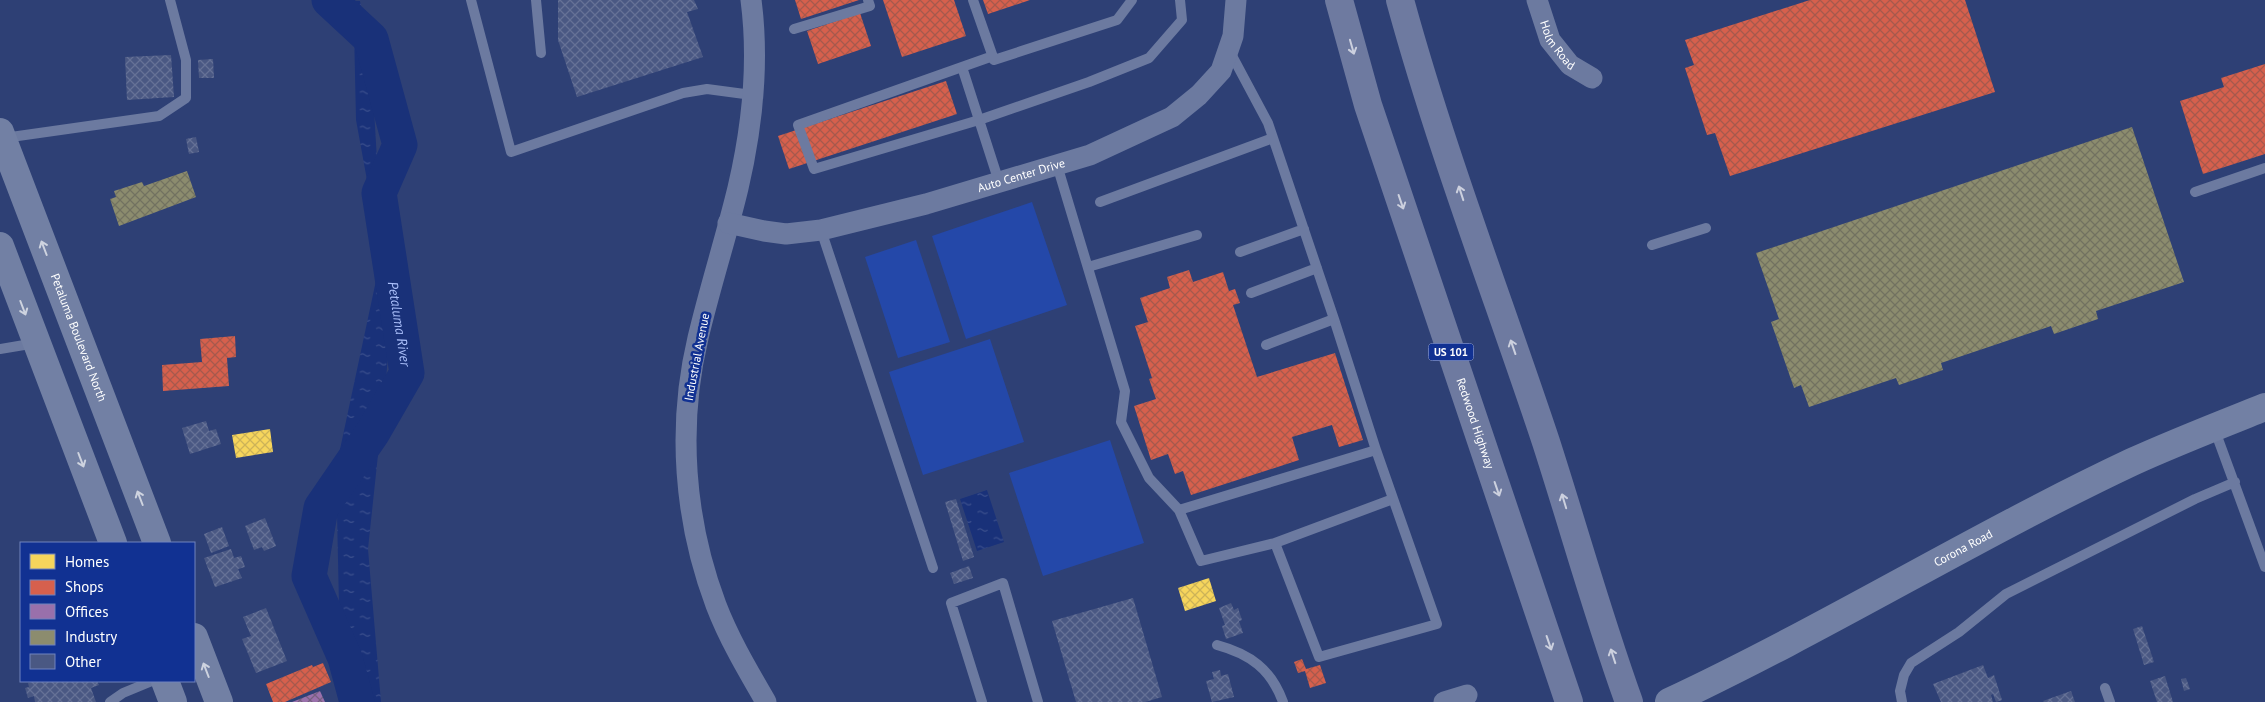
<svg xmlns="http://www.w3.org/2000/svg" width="2265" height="702" viewBox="0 0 2265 702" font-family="'PT Sans',sans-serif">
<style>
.pitch{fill:#2448a9}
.water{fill:url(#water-ripples)}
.homes{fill:url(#homes-cross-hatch)}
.shops{fill:url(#shops-cross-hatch)}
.offices{fill:url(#offices-cross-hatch)}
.industry{fill:url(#industry-cross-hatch)}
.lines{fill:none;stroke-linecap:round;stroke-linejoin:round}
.river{stroke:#193179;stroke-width:35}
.building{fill:url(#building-cross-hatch)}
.lane{stroke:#6c7aa0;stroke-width:10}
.street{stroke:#6c7aa0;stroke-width:21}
.secondary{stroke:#7280a4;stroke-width:28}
.highway{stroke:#6e7aa0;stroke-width:28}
.oneway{stroke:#ccd0de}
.oneway2{stroke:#ced3df}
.labels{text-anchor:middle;stroke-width:5;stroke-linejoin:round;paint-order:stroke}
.shield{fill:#113192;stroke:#b8c1de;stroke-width:1}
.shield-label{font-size:11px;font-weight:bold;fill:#fff}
.street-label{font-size:12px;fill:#fff;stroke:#113192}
.water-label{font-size:14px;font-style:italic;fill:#aabffa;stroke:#113192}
</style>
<defs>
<pattern id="water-ripples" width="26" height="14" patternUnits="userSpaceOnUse" patternTransform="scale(1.25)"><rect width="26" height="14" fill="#193179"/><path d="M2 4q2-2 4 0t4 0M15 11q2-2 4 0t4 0" fill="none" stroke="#3c508d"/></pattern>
<pattern id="homes-cross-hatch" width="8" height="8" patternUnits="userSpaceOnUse" patternTransform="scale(1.25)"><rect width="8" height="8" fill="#f6d55c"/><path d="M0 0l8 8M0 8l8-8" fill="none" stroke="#ccb358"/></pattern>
<pattern id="shops-cross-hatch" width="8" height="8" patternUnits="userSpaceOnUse" patternTransform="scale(1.25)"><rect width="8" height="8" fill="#d6604d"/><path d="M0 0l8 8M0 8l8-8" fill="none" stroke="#a6594d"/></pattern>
<pattern id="offices-cross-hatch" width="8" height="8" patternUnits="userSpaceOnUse" patternTransform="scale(1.25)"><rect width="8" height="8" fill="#9970ab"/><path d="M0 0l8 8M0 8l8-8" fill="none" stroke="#766080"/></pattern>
<pattern id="industry-cross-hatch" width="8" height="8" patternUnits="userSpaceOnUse" patternTransform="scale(1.25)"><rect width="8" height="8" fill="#8c8c6e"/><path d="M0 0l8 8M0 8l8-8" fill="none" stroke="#727260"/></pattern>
<pattern id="building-cross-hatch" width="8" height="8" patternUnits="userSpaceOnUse" patternTransform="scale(1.25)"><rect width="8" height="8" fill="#4a5883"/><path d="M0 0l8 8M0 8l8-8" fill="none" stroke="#657196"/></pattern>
</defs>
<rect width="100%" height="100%" fill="#2e4075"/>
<path class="pitch" d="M1032,202L1067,305L966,339L932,236Z
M916,240L950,342L898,358L865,257Z
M990,339L1024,442L923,475L889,372Z
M1110,440L1144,543L1043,576L1009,473Z"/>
<path class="water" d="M325,0L360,1L371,57L377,160L398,234L386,380L368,549L381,702H356L340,653L336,468L381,257L356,120L354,31Z
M987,490L1004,542L977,551L960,499Z"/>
<path class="homes" d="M270,429L273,452L236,458L232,435Z
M1209,578L1216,601L1185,611L1178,588Z"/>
<path class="shops" d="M795,0H859L801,19Z
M883,0H954L966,36L902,57Z
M983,0H1030L988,14Z
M1810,0H1965L1995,92L1730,176L1715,133L1707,135L1685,68L1694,65L1685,40Z
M860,13L871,46L818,64L807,31Z
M2265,64V154L2203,174L2180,101L2224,87L2221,78Z
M946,81L957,114L789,169L778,136Z
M1189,270L1193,282L1223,272L1229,291L1235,289L1240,303L1233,305L1257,377L1335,353L1363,440L1339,447L1332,425L1292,437L1299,460L1191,495L1183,471L1175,474L1168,454L1151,460L1134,406L1156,399L1149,379L1152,378L1135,326L1148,322L1140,298L1170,288L1167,277Z
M235,336L236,357L227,358L229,386L163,391L162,365L202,362L200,339Z
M1302,659L1306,669L1320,665L1326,683L1310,688L1305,671L1298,673L1294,662Z
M323,663L331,682L285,702H273L266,684L312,665L313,667Z"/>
<path class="offices" d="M320,691L325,702H292Z"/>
<path class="industry" d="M2132,127L2184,282L2096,311L2098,319L2054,334L2051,326L1941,363L1943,370L1899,385L1896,378L1809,407L1801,385L1794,388L1771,322L1779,319L1756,253Z
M187,171L196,197L119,226L110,199L116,197L114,191L142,182L144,186Z"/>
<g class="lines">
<path class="river" id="s1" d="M329,0L371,39L400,145L379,193L407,373L373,432L321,508L309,576L345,658L357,702"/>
</g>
<path class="building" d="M558,0H694L698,9L687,12L703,57L577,97L558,40Z
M171,55L174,97L127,100L125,57Z
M213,59L214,78H199L198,60Z
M196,137L199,152L189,154L186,139Z
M206,421L209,431L216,429L221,444L190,454L182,428Z
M956,499L974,557L963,561L945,502Z
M265,518L276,546L264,551L262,547L254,550L245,526Z
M222,527L229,546L211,553L204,534Z
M231,549L234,558L241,556L245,567L238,569L242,578L215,587L204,558Z
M969,566L973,578L954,584L950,573Z
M1133,598L1162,697L1145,702H1076L1052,621Z
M1231,603L1234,610L1238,608L1242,620L1239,621L1243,633L1226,639L1222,626L1225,625L1219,608Z
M266,608L287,661L256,673L242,639L251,636L243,617Z
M2142,626L2154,662L2144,665L2133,629Z
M1983,665L1988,678L1994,675L2002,700L1996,702L1993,694L1991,695L1993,702H1941L1933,684Z
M1220,670L1221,676L1228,674L1234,697L1212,702L1206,681L1214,679L1212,672Z
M2165,676L2173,702H2157L2150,681Z
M2186,678L2190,689L2184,691L2181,679Z
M36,681H97L99,685L91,688L96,702H35L34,696L28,698L25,688L29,687L28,683Z
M2071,691L2075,702H2044L2043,701Z"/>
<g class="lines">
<path class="lane" d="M471,0L511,152L683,93L707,89L752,95
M536,0L541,53
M973,0L994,60L1117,20L1132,0
M794,29L870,6L868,0
M1229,50L1268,123L1334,319L1266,345
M993,56L798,125L814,169L979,120L1089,82L1149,58L1182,20L1180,0
M962,67L999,182
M4,138L159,116L186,98V60L170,0
M1057,165L1125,391L1121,422L1149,478L1179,510L1201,561L1275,543L1319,657L1437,624L1376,450L1179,510
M2195,192L2265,168
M1100,202L1273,138
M821,230L933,568
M1652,245L1706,228
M1240,252L1304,229
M1088,267L1197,235
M1251,293L1317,268
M1334,319L1376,450
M0,349L36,343
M2214,428L2265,567
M1275,543L1393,499
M1217,645C1250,654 1271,669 1283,702
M2105,688L2110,702
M110,702L123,693L152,681
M982,702L951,603L1003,583L1038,702
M1902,702L1900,691L1904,675L1911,663L1959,632L2006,594L2195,499L2235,482"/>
<g class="street">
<path d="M751,0C759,61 752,128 738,188C726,238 710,287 698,338C677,426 684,520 716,605C729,639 748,671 766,702"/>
<path id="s2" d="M1537,0L1550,40L1570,65L1592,78"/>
<path id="s3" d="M728,223L764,231L786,234L821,230L926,204L1090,155L1172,117L1199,95L1221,71L1233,36L1236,0"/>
<path d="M1444,702L1467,695"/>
</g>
<g class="secondary">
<path id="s4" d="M0,132L157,543"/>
<path d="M0,246L113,543"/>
<path d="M194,637L219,702"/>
<path d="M165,681L173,702"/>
<path id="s5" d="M1669,702C1827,628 1975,536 2132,462C2176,442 2220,425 2265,407"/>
</g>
<g class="highway">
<path id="s6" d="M1339,0L1368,105L1569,702"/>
<path d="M1400,0C1441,150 1497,295 1546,442C1574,529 1598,616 1629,702"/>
</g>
</g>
<defs><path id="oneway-shaft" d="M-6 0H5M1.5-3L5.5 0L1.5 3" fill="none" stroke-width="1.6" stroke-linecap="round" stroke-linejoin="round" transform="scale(1.25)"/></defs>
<g class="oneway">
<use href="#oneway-shaft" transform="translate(1352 47) rotate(74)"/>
<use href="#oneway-shaft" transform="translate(1461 193) rotate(-108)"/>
<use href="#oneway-shaft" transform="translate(1401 202) rotate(71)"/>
<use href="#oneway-shaft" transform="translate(1513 347) rotate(-109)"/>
<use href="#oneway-shaft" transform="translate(1497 489) rotate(71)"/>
<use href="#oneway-shaft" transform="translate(1564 501) rotate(-107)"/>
<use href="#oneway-shaft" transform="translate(1549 643) rotate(71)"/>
<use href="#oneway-shaft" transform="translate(1613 656) rotate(-108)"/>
</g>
<g class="oneway2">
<use href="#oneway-shaft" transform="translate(44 248) rotate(-111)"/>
<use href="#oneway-shaft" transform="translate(23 308) rotate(69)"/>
<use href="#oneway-shaft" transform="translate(81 460) rotate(69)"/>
<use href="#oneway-shaft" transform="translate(140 498) rotate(-111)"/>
<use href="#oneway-shaft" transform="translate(206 670) rotate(-111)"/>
</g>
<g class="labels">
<rect class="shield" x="1428.5" y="343.5" width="45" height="17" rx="4"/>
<g class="shield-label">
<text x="1451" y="356">US 101</text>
</g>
<g class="street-label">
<text dy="4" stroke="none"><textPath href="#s2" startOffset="50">Holm Road</textPath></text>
<text dy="4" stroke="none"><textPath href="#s3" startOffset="302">Auto Center Drive</textPath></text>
<text dy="4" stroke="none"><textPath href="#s4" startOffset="220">Petaluma Boulevard North</textPath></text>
<text transform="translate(697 357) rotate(-79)" y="4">Industrial Avenue</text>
<text dy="4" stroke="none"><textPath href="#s6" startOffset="445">Redwood Highway</textPath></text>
<text dy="4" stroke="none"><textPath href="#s5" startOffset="332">Corona Road</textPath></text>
</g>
<g class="water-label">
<text dy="5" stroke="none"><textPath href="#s1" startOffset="352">Petaluma River</textPath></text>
</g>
</g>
<rect x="20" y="542" width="175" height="140" fill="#113192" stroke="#7083be"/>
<rect x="30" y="554" width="25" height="15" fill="#f6d55c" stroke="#7083be"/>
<text x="65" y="567" font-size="15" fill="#ffffff">Homes</text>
<rect x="30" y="580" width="25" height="15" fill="#d6604d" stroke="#7083be"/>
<text x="65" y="592" font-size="15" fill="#ffffff">Shops</text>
<rect x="30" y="604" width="25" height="15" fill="#9970ab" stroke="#7083be"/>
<text x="65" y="617" font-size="15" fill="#ffffff">Offices</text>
<rect x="30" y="630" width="25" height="15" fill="#8c8c6e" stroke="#7083be"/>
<text x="65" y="642" font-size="15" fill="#ffffff">Industry</text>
<rect x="30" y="654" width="25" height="15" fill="#4a5883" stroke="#7083be"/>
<text x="65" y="667" font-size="15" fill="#ffffff">Other</text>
</svg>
